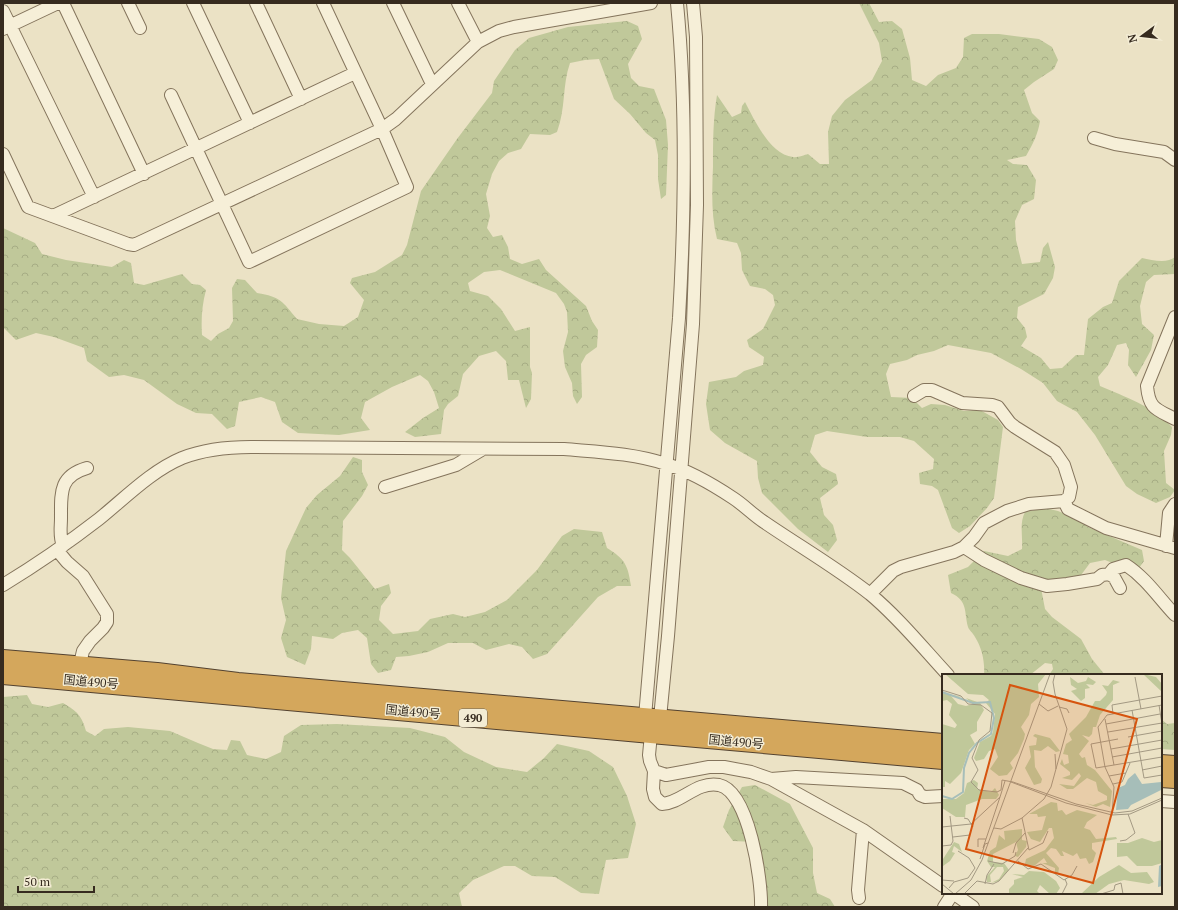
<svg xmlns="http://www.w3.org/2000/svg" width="1178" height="910" viewBox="0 0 1178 910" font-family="'PT Serif','Noto Sans JP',serif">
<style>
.forest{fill:url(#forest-crowns)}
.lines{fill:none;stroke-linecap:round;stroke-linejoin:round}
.minor-casing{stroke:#84745c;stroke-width:14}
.highway-casing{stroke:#534230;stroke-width:20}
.minor{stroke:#f6efd8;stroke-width:12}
.highway{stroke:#d4a75c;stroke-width:18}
.labels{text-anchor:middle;stroke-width:3;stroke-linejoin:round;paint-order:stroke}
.shield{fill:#f3ecd4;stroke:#6f6555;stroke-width:1}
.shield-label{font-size:11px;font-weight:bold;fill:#362b1f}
.street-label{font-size:12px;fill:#362b1f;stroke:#f3ecd4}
.inset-river{fill:none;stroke:#a6beb9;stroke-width:2}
.inset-road{fill:none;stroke:#a39983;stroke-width:1}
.view{fill:#d6540e;fill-opacity:0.15;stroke:#d6540e;stroke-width:2}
.inset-edge{fill:none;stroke:#362b1f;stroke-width:2}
</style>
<defs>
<pattern id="forest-crowns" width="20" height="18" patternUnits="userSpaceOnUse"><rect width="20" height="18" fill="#c0c89a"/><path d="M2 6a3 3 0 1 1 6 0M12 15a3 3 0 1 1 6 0" fill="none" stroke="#a6ac84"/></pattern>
</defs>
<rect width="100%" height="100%" fill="#ebe2c5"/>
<path class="forest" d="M859,3H869L879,22L892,21L902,29L910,58L912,80L926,86L938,75L956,68L963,57L964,38L972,34H999L1039,39L1052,47L1058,60L1054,69L1034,82L1024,90L1032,113L1040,121C1038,134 1033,144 1026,156L1007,160L1013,164L1027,165L1036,180L1034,199L1022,205L1015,221L1016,240L1022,264L1040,262L1043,248L1048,242L1055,267L1053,278L1044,294L1018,307L1017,318L1025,328L1027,337L1021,346L1041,358L1050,369L1062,368L1076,355H1084L1088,319L1103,307L1112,303L1119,281L1142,258C1152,260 1167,264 1175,257V274L1154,275L1146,282L1140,306L1142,324L1154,335L1151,350L1136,377L1128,365L1129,350L1126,343L1117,345L1108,365L1098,377L1100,386C1125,397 1153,406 1172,427L1171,435L1164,451L1166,483L1175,490L1170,497L1156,503L1137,494L1126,486L1095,435L1077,412L1057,401L1043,383L1021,369L991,353L948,345L934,351L917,355L907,360L890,364L886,374L891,397L912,398L922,408L931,404L945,405L964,411L980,410L998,420L1003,427L994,498L987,508L970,526L959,533L952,528L938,490L932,486L920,484L919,473L933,469L934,459L914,441L900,437H867L827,431L815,435L810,452L822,467L836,474L838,484L820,498L824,515L833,525L837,540L828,552L798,529L762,493L758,478L757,461L725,443L710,430L706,404L709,382L736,377L744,371L763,365L764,357L749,347L747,340L763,329L775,305L773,295L765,289L750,286L742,270L741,253L737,243L717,239C711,215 712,191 713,166C713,142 713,119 717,95L732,117L741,113L742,106L745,102C754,119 770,155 793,157C797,158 804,155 808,154L820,164H829L828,132L832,116L845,100L872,80L882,61L879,43Z
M627,21L638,26L642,39L628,64L631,78L639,86L654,89L666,120L668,145L666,195L661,199L658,179V155L655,140L646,133L630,114L614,99L599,59L585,60L570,63C562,86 566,108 557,132L550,135L530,134L521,149L508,153L499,161L492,174L486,194L490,216L487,228L493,237L502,235L508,247L510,259L522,264L539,259L546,270L586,306L592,321L598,330L597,347L586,355L581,364L582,397L577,404L573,396L572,383L565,367L563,351L568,332L567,312L564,304L556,293L500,270L484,272L468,283L470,291L488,296L501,309L515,331L530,327V367L532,373L531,399L526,408L519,380H508L506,361L496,351L479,356L463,374L458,396L448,404L444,410L441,434L415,437L405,432L423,418L439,408L434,392L428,381L420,375L392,387L365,402L361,418L370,430L339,435L298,433L282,422L275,402L261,397L239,402L235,426L227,429L212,414L196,413L177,404L144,380L124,375L109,377L87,361L84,348L54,337L36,333L16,340L3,327V228L35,243L42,254L66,260L112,267L124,260L131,263L134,283L144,285L182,274L192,284L200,285L206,290C202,305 201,319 202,335L211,341L218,334L229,328L233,321L232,288L237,279L245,280L257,293C281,297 282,301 297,319L319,324L344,326L358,317L364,300L350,283L352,278L375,272L402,255L407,245L421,191L457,139L492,93L494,81L515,50L529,38L568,27Z
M353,457L362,460V472L368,485L362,496L343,521L342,550L350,558L375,589L389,584L391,593L381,606L379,620L393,634L418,631L430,619L453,614L465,617L485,612L507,600L537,570L562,536L574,529L602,532L607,548C625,559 628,565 631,586H617L598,597L547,654L533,659L522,647L509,644L486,650L473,643H448L428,652L409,656L396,657L391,670L378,673L371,664L367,638L358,630L342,633L333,639L312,636L311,649L305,665L287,657L281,638L286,620L281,598L286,551L306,508L317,495L340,476Z
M1045,508L1058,511L1075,518L1088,527L1142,550L1144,561L1139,568L1115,564L1105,560L1090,563L1081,575L1064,579L1041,588L1045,609L1052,617L1081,639L1092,659L1105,675H1049L1053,669L1052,664L1045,663L1030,675H984C985,662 982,648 975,637C973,633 969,630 968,627C964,611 968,601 951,593L948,575L968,567L984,551L1008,556L1022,549C1023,536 1019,524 1025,512Z
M27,695L32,704L48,707L63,703C77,711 82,716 86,731L95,736L104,729L128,727L170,731L198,743L213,749L227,750L231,740L240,741L247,755L266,759L281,752L284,736L301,725L337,724L410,728L445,737L464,752L496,767L527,772L544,758L557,744L589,751L613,767L627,796L636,824L628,858L606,860L599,894L581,893L555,877L532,876L515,866H504L473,880L459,893L462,907H3V697Z
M1161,719L1167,724L1175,723V750L1161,749Z
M755,785L790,804L813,848V873L817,893L830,899L835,907H765L755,842L733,841L723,827L729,810L742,787Z"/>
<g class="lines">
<defs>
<path id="minor" d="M63,3L144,174
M128,3L140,28
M193,3L250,123
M256,3L301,99
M393,3L432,84
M458,3L478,42
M677,3C687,108 685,213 679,318L645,717L651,734L649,755L650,761L654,771L653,789L655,797L662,804C682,803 696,781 719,785C749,791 762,881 761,907
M3,11L94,197
M3,29L58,3
M171,95L249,262L407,187L382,129L323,3
M1094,138L1115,144L1164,152L1175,160
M3,154L28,207L128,244L134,245L382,129L396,119L478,42L499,31L514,27L651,3
M53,216L355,73
M1175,317L1147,386C1149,409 1156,409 1175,419
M385,487L456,465L483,449
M1064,501L1068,509L1106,528L1175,548
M63,546C59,536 61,528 61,518C61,493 59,476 87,468
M1166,546L1169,513L1175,504
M964,547L984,560L1021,578L1047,586L1067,584L1097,579L1102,575L1109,574L1114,577L1120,588
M57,550L67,562L83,576L107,614V622L103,628L90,641L83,651L78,672
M1109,574L1113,569L1126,565C1146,578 1159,598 1175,615
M3,585C36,565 68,543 99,519C125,498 151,471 182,458C205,449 228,447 251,447L564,449C598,452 633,453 666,464C690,471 712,484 733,498C744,505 753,515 764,522C799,546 837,568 870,594C899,618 923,648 948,675
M870,594L893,571L901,567L954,552L964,547L974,537L984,523L1007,511L1029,504L1064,501L1069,497L1071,487L1064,465L1055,452L1015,427L1010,423L998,407L992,405L962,403L932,390H924L914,396
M657,725L660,718L668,636L693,324L697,205L696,37L693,3
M654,771L666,775L709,767H724L751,772L771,779L863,830L943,886
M771,779L796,777L903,783L917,790L920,795L925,797L943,796
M1161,801L1175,802
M953,893L973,907
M859,898L858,890L863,830
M944,907L953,893"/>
<path id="highway" d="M3,659L157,672L238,682L943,743
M3,675L651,734L943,760
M1161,764L1175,765
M1161,778L1175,779"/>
</defs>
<use href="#minor" class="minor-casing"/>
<use href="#highway" class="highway-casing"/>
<use href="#minor" class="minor"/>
<use href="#highway" class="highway"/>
</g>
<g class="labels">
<rect class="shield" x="459" y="709" width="28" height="18" rx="3"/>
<g class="shield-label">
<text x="473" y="722">490</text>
</g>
<g class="street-label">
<text transform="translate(91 682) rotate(5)" y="4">国道490号</text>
<text transform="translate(413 712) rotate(5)" y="4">国道490号</text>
<text transform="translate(736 742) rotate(5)" y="4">国道490号</text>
</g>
</g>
<g transform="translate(942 674)">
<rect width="220" height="220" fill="#ebe2c5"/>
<path d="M3,0H104L96,10L97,23L89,30L87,41L79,53L83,60L82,65L76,79L68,89L71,94L65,101L57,102L48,95L56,83L53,75L47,77L42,85L34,87L32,84L38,68L49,62L51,58L53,40L44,29L47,26L41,21L26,20ZM201,0L214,3L220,10V18ZM128,3L136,9L144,7L146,3L154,8L151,11L144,10L148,14L143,15V24L139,27L129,17L135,15L129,11ZM171,6L178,8L171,11V26L158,41L154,53H151L150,60L147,63L140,61L147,67L137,80L140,84L143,83L145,91L153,96L170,117L168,133L161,130L154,133L143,129L151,131L165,126V122L156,117L154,108L145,104L131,115H125L117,110L132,112L139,102L137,99L130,106L120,104L128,101V98L118,90L120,85L122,91L127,89L126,81L121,80L124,70L130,66L127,60L144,43L153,27H158L164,21L165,18L160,11L166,12ZM0,19L21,23L9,22L16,30L24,32L31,30L24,24L38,29L42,36L35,48V57L28,61L33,70L27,76L19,99L8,110L3,107V113H0V50L13,54L15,51L7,41L10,30L5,26L0,27ZM93,60L108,64L118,77L114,78L106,72L99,77L92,76L93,93L100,105L99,109L92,111L83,94L89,83L87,72L94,71L95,64L91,62ZM32,106L36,109L35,115L49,118L53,114L57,121L54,125H40L24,131L23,143H14L0,134V125H14L22,119L25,109ZM109,128L115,129L116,137L120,136L124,141L135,136L155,141L145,148L142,154L148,156L154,165L174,163L175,165L150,169V175L154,179L151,188L147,190L144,184L138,185L135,179L131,182L120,177L122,182H119L114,175L109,174L104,179L117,194L116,200L113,199V194L100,189H105L102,184L92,192L83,190L84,185L103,176L112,164L110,154H107L98,168L89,165L85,158L100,156L104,142L96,143L95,140H87ZM80,155V166L85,167L84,173L76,183L73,182L76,176L74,168L51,180V188L62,189L67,196L57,207L49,209L57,205L62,197L61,193H55L48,201L49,208H45L44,203L53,193H49L45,187L48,177L54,173L57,161L63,166L62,157ZM200,164L212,168L220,166V189L210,192H195L185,182L175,183V169H186ZM12,168L17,170L20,178L12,172L10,178L13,179L8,187L1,192V185ZM177,191L189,199L205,198L212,208L207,210L182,206L167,210L153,220H139L157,203ZM87,197L102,198L114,207L118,214L114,220H108L98,211L95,217L98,220H67V215L72,210V206L81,203L70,200L82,201Z" fill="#c0c89a"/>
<path d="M193,99L200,110L219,108V116L189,131L186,135L174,136L176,114L183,111L186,105ZM220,190V212L216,213L217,192Z" fill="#a6beb9"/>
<path class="inset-river" d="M0,18L31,29L48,28L52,44L49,60L35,69L27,79L22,94L21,118L10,125L0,122"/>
<path class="inset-road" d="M193,3L199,35M0,16L19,22L26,30L39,31L50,39L48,57L37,66L30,84L36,96L29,108L37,116L55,118L59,116L60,106L71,108L134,130L173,139L190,137L220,124M97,30L106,37L116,32M217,31L220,50M117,33L125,35L127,39M190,36L202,104L220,101M171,40L170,31L220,22M163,45L172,91M164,50L218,40M166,58L220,49M186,63L220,57M176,65L149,70L154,94L220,83M169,75L220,66M113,80L114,95M170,83L220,74M200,96L220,92M167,102L184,99M69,108L124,129L170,141L188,140L220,126M171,110L180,108L188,89M170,141L172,113L163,93L156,53L165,41L220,31M22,144L26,145L31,153M80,144L87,176L101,169L106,157M0,153L29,150L58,123L63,107M52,154L59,155L80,144L102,125L109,113L125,55L113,20L111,8L113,0M11,163L28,161M178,167L184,166L193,159L186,140M0,172L9,171L11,167L8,142M36,173V165H44M41,174L58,123M71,179L74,169L83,159M38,185L43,170L46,169M46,187L60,190L73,182L74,178M76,187L86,195L99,190L122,206L130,201L135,192M0,206L12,207M0,210L12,220M43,210L45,201L52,190M7,214L12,208L26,204L33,194L27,184L16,177M13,220L29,206L40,186L108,0M22,220L35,207L51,210L57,207L86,174M120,220L125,210L123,205M159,220L172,216L173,211L179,209L181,220"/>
<path class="view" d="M68,11L195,45L151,209L24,175Z"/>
<rect width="220" height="220" class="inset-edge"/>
</g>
<rect width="1178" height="910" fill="none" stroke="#362b1f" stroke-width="8"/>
<g transform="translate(1142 36) rotate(255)" stroke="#f3ecd4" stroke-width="3" paint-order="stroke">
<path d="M0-3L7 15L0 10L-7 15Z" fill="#362b1f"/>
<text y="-6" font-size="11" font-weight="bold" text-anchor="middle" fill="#362b1f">N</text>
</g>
<path d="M18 886v6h76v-6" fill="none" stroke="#362b1f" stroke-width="2"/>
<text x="24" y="886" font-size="12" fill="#362b1f" stroke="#f3ecd4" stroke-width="3" paint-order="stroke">50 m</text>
</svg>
